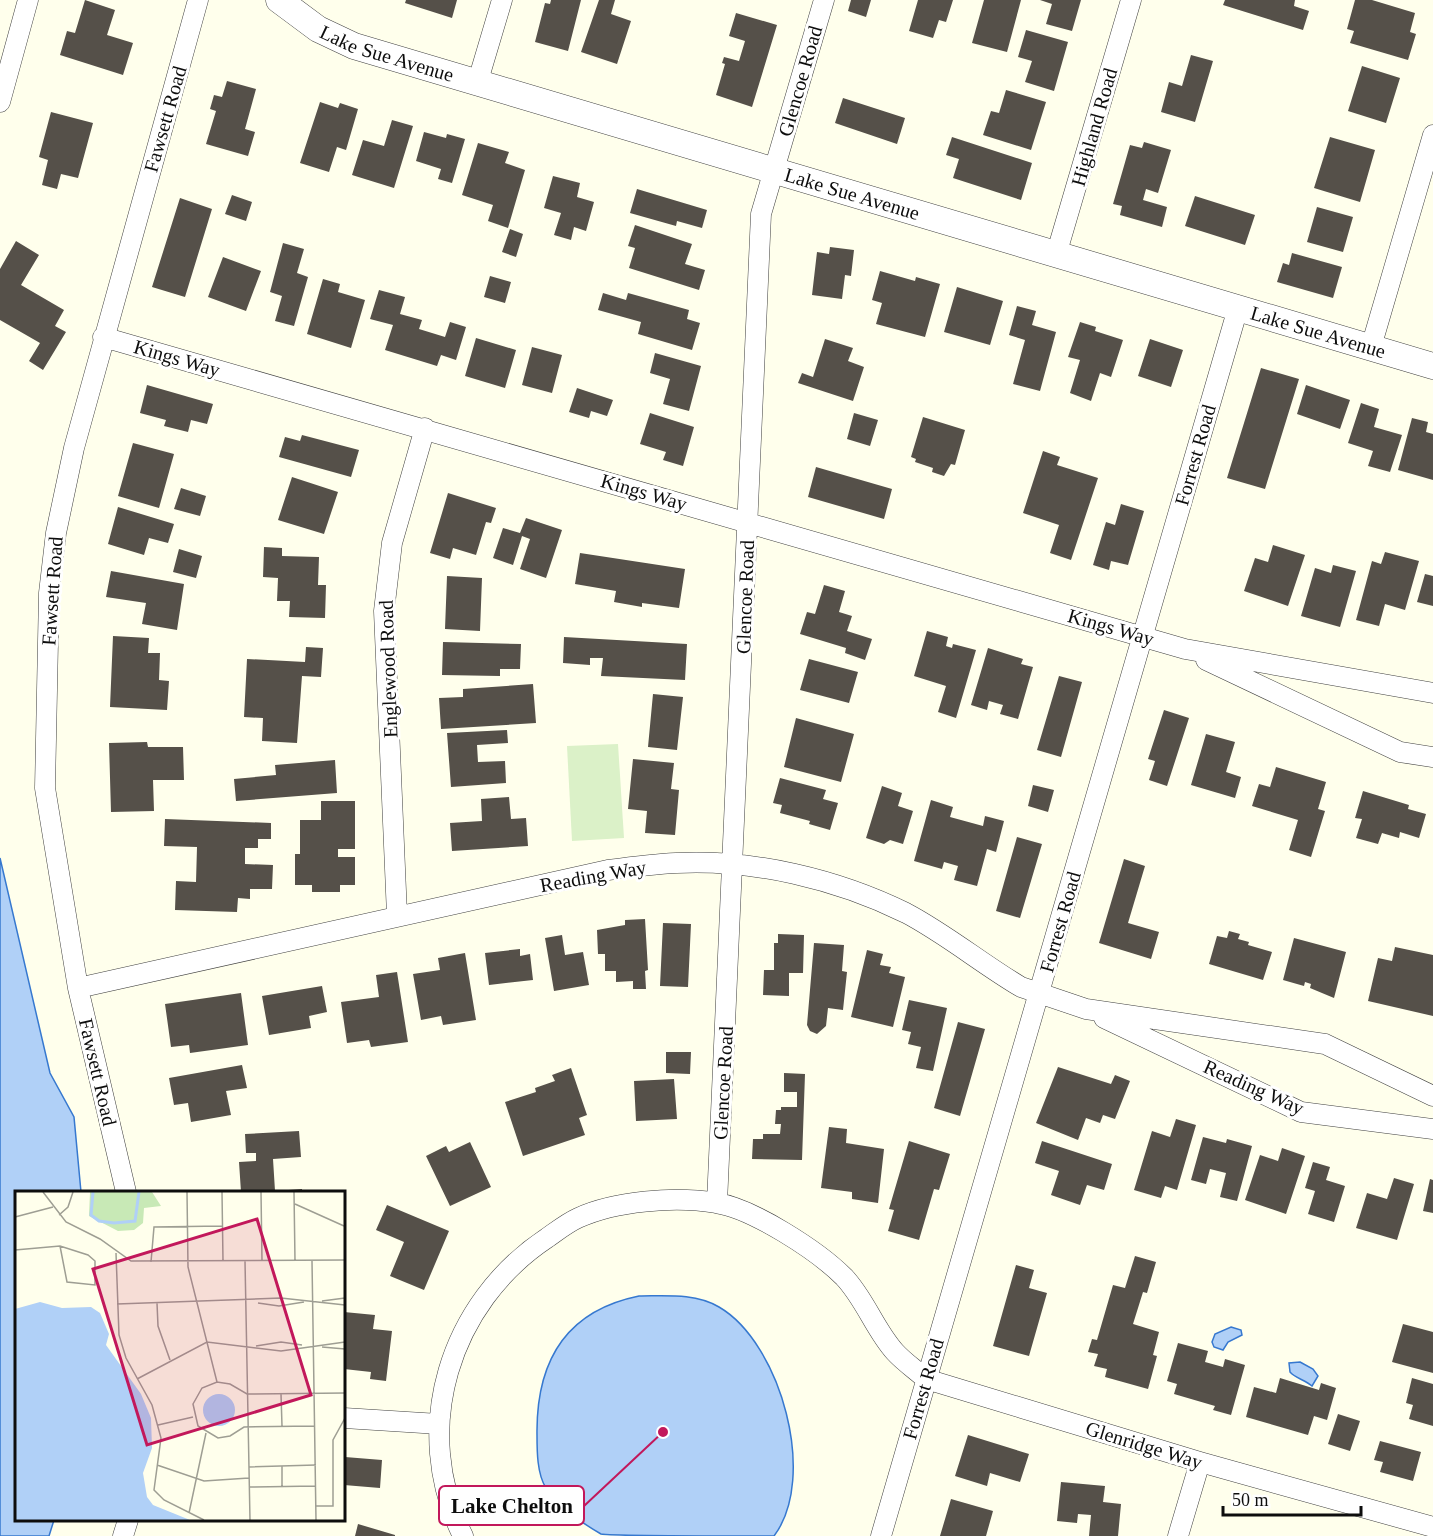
<svg xmlns="http://www.w3.org/2000/svg" width="1433" height="1536" viewBox="0 0 1433 1536" font-family="'Times New Roman',serif">
<style>
.pitch{fill:#dbf1c8}
.water{fill:#b0d0f7;stroke:#3678cf;stroke-width:1.5}
.building{fill:#555049}
.lines{fill:none;stroke-linecap:round;stroke-linejoin:round}
.minor-casing{stroke:#404040;stroke-width:21}
.tertiary-casing{stroke:#404040;stroke-width:27}
.minor{stroke:#fff;stroke-width:20}
.tertiary{stroke:#fff;stroke-width:26}
.labels{text-anchor:middle;stroke-width:6;stroke-linejoin:round;paint-order:stroke}
.street-label{font-size:20px;fill:#0d0d0d;stroke:#fff}
.inset-river{fill:none;stroke:#b0d0f7;stroke-width:3}
.inset-road{fill:none;stroke:#9e9e93;stroke-width:1.5}
.view{fill:#c2185b;fill-opacity:0.15;stroke:#c2185b;stroke-width:3}
.inset-edge{fill:none;stroke:#0d0d0d;stroke-width:3}
.leader{fill:none;stroke:#c2185b;stroke-width:2}
.callout-dot{fill:#c2185b;stroke:#fff;stroke-width:2}
.callout{fill:#fff;stroke:#c2185b;stroke-width:2}
.callout-label{font-size:21px;text-anchor:middle;font-weight:bold;fill:#0d0d0d}
</style>
<rect width="100%" height="100%" fill="#ffffec"/>
<path class="pitch" d="M618,744L624,838L572,841L567,746Z"/>
<path class="water" d="M0,858L50,1073L74,1117L81,1192H16V1520H54L49,1536H0Z
M639,1296C666,1296 695,1293 719,1307C781,1343 818,1478 774,1536C751,1536 611,1536 601,1534C582,1523 559,1508 546,1488C537,1474 537,1451 537,1435C536,1363 565,1311 639,1296Z
M1231,1327L1241,1330L1242,1335L1228,1342L1223,1350L1214,1347L1212,1342L1215,1334Z
M1300,1362L1313,1369L1318,1376L1312,1386C1305,1380 1295,1378 1290,1372L1289,1363Z"/>
<path class="building" d="M85,0L115,10L107,35L133,43L123,75L60,55L67,31L75,33Z
M406,0H457L452,18L405,3Z
M551,0H581L568,51L535,42L545,3L550,4Z
M599,0H615L611,14L631,21L617,64L581,52Z
M851,0H871L866,17L848,11Z
M918,0H953L946,22L939,20L933,38L909,31Z
M984,0H1021L1007,52L972,43Z
M1040,0H1081L1072,31L1046,24L1052,4Z
M1225,0H1295L1294,6L1309,11L1303,30L1223,5Z
M1355,0H1372L1415,13L1410,32L1416,34L1408,60L1350,43L1354,31L1347,29Z
M736,13L777,25L752,107L716,95L725,64L722,63L724,57L739,61L745,41L729,36Z
M1026,30L1068,42L1054,91L1025,82L1032,61L1018,57Z
M1191,55L1213,61L1195,122L1161,112L1169,82L1182,86Z
M1362,66L1400,78L1386,123L1348,111Z
M227,81L256,89L245,129L255,132L248,156L206,144L216,111L210,109L214,95L222,97Z
M1006,90L1046,102L1031,150L983,135L991,111L999,113Z
M843,98L905,118L897,144L835,123Z
M320,102L338,108L340,103L358,109L346,150L337,147L329,172L300,163Z
M51,112L93,123L78,178L61,174L57,189L42,185L48,160L39,157Z
M392,120L413,126L394,188L352,175L363,140L384,146Z
M424,132L446,138L447,134L465,139L452,183L438,179L441,169L416,161Z
M952,137L1032,163L1021,200L953,178L959,159L946,155Z
M1330,137L1375,150L1360,202L1314,188Z
M1144,142L1171,150L1158,193L1146,189L1143,200L1167,207L1162,227L1120,215L1122,206L1113,204L1130,145L1142,148Z
M478,143L509,152L505,163L525,170L508,228L488,221L493,205L462,195Z
M553,176L580,183L577,197L594,202L586,231L574,227L571,240L554,235L561,213L544,208Z
M637,189L707,210L702,228L677,221L676,226L630,213Z
M232,195L252,202L246,221L225,214Z
M1195,196L1255,215L1245,245L1185,226Z
M180,198L212,209L185,297L152,287Z
M1317,207L1353,217L1343,252L1307,242Z
M635,225L692,244L685,264L705,270L699,290L629,268L635,248L628,246Z
M510,229L523,234L516,257L502,252Z
M16,241L39,255L21,285L64,310L55,326L66,332L43,370L29,361L40,343L0,320V269Z
M283,243L304,249L297,273L308,277L294,326L275,321L282,296L270,292Z
M830,247L854,250L851,276L845,275L842,299L812,295L817,252L829,254Z
M1292,253L1342,267L1333,298L1277,282L1283,263L1289,265Z
M223,257L261,271L246,311L208,297Z
M880,271L915,281L916,277L940,284L925,337L876,324L882,303L872,300Z
M490,276L511,282L505,303L484,297Z
M323,279L340,284L338,292L365,300L351,348L307,334Z
M957,287L1003,301L990,345L944,332Z
M379,290L405,297L400,314L422,320L419,329L445,337L450,322L466,327L456,360L441,355L437,366L385,350L393,325L370,319Z
M603,293L626,300L628,293L689,310L687,319L700,323L692,350L638,334L641,322L598,310Z
M1017,306L1036,311L1032,325L1056,332L1040,391L1013,384L1025,340L1009,335Z
M1080,322L1096,327L1095,331L1123,340L1111,377L1100,373L1091,401L1070,393L1080,360L1068,357Z
M476,338L516,350L505,388L465,376Z
M825,339L853,348L848,361L864,367L853,401L798,383L802,373L813,377Z
M1150,339L1183,350L1171,387L1138,376Z
M532,347L562,355L552,393L522,385Z
M655,353L701,366L689,411L663,404L670,379L650,373Z
M1261,368L1299,379L1265,489L1227,478Z
M147,385L213,404L207,424L191,420L188,432L164,426L166,420L140,413Z
M1306,385L1350,400L1340,429L1297,414Z
M577,388L613,400L607,416L591,411L589,418L569,412Z
M1361,403L1379,409L1374,427L1402,435L1390,472L1368,466L1373,451L1348,443Z
M650,413L694,427L683,466L663,460L666,452L640,444Z
M854,413L878,420L870,446L847,439Z
M923,417L965,430L955,465L951,464L944,476L932,472L933,468L915,462L916,459L911,457Z
M1412,418L1428,422L1426,432L1433,434V480L1398,470Z
M302,435L359,450L351,477L279,457L285,437L300,441Z
M133,443L174,454L159,508L118,496Z
M1043,451L1060,457L1057,465L1098,478L1071,560L1050,553L1059,525L1023,513Z
M816,467L892,489L884,519L808,497Z
M292,477L338,492L324,534L278,520Z
M181,488L206,496L200,516L174,509Z
M448,493L496,508L491,523L486,522L476,555L453,548L450,559L430,553Z
M1121,504L1144,511L1128,565L1111,561L1109,570L1093,565L1106,522L1115,525Z
M118,507L174,524L168,543L149,538L144,555L108,544Z
M526,518L562,530L546,578L520,569L530,539L522,536L513,565L493,558L503,528L520,533Z
M1273,545L1305,555L1288,606L1244,591L1255,558L1268,562Z
M264,547L282,548V556L319,557L318,585H326L325,618L289,617L290,601H277L278,578L263,577Z
M179,549L202,556L196,578L173,572Z
M1385,552L1419,561L1405,610L1385,604L1379,626L1356,620L1372,561L1381,564Z
M580,553L685,569L679,608L642,603V607L614,602L616,591L575,584Z
M1333,565L1356,571L1340,627L1301,616L1315,568L1331,573Z
M111,571L184,584L177,630L142,624L146,603L106,597Z
M1425,574L1433,576V606L1417,602Z
M447,576L482,578L480,631L445,629Z
M824,585L845,591L839,612L852,616L847,631L872,639L865,660L845,653L846,648L800,634L807,612L815,614Z
M927,631L948,637L946,646L952,648L953,644L976,650L956,718L938,712L946,686L914,676Z
M113,636L149,638L148,653H160L159,680L169,681L167,710L110,707Z
M564,637L687,644L685,680L601,676L603,658H590V665L563,663Z
M443,642L521,644L520,669H500V676L442,675Z
M306,647L323,648L321,677L302,676L297,743L262,741L263,718L244,717L247,659L305,662Z
M988,648L1023,659L1021,664L1033,667L1018,719L1000,714L1003,705L989,701L987,710L971,705Z
M809,659L858,672L849,703L800,690Z
M1059,676L1082,682L1061,757L1037,750Z
M533,684L536,723L441,729L439,698L463,697V689Z
M653,694L683,697L677,750L648,747Z
M1164,710L1189,718L1167,786L1149,780L1155,761L1148,759Z
M796,718L854,734L841,782L784,767Z
M507,730L508,743L477,745L478,762L505,761L506,783L451,787L447,733Z
M1206,734L1235,742L1226,772L1241,777L1235,798L1191,785Z
M147,742L148,747H183L184,780H153L154,811L111,812L109,743Z
M633,759L674,763L671,789L679,790L675,835L645,833L647,811L628,809Z
M335,760L337,793L236,801L234,779L276,775L275,765Z
M1276,767L1326,782L1318,809L1325,811L1311,857L1289,850L1298,820L1252,806L1259,784L1270,787Z
M780,778L826,790L823,799L838,803L830,830L809,824L810,821L780,813L782,805L773,803Z
M1033,785L1054,790L1048,812L1028,806Z
M882,786L902,793L898,806L913,811L903,844L890,840L884,844L866,838Z
M1363,791L1409,805L1408,809L1426,814L1419,838L1400,832L1399,838L1382,833L1378,844L1356,838L1362,819L1355,818Z
M509,797L511,819L526,818L528,846L452,851L450,823L482,821L481,799Z
M931,800L953,807L950,817L983,826L985,816L1004,821L996,852L987,849L977,886L954,880L958,866L944,862L942,869L914,861Z
M321,801H355V849H338V857H355V885H340V892H312V885H295V854H300V820H321Z
M165,819L271,823V839H258V848H245V864L273,865L272,889H250V899L238,898L237,912L175,910L176,881L196,882L197,847L164,846Z
M1017,837L1042,844L1020,918L996,911Z
M1124,859L1145,866L1128,923L1159,932L1151,959L1099,943Z
M645,919L648,970L645,971L646,989H633V981L616,982V971H605V954H598L597,930L625,925V920Z
M663,923L691,924L688,987L660,986Z
M1229,931L1240,934L1238,939L1249,942L1248,945L1272,952L1263,980L1209,964L1217,936L1227,938Z
M778,934L804,935L803,973H789V996L763,995L764,970H774V943H778Z
M562,935L565,955L583,952L589,985L554,991L545,938Z
M1294,938L1346,952L1334,998L1310,988L1311,984L1305,982L1304,986L1283,980Z
M814,943L844,945L842,971L847,972L843,1010L828,1008L826,1026L817,1034L810,1031L807,1025Z
M1395,947L1433,955V1016L1368,1001L1378,958L1392,961Z
M520,949V956L530,954L533,980L489,985L485,953Z
M867,950L883,954L880,965L891,967L889,973L905,977L893,1027L851,1017Z
M465,953L476,1020L443,1025L441,1016L421,1020L413,974L440,970L438,958Z
M397,972L408,1042L371,1047L369,1040L347,1043L341,1002L379,997L376,975Z
M322,986L327,1012L309,1016L311,1028L269,1035L262,996Z
M241,993L248,1045L190,1053L189,1045L171,1047L165,1004Z
M909,1000L947,1008L933,1071L916,1068L921,1047L908,1044L911,1032L902,1030Z
M958,1022L985,1029L960,1116L934,1108Z
M666,1052H691L690,1074L666,1073Z
M242,1065L247,1088L226,1091L231,1115L191,1122L188,1103L174,1105L169,1078Z
M1058,1067L1111,1084L1115,1075L1130,1081L1115,1119L1103,1115L1100,1123L1086,1118L1078,1140L1036,1123Z
M571,1068L587,1115L579,1118L585,1135L523,1156L505,1102L536,1092L535,1088L555,1081L552,1075Z
M784,1073L805,1074L802,1160L752,1159L753,1139H763V1134H780L781,1124H775L776,1110H781V1107H797V1092H784Z
M674,1079L677,1119L636,1121L634,1081Z
M1176,1119L1196,1125L1177,1190L1165,1186L1161,1198L1134,1190L1152,1131L1170,1137Z
M829,1127L847,1129L846,1143L884,1149L878,1203L852,1199V1192L821,1188Z
M299,1131L301,1157L273,1159L275,1191L302,1189V1192H241L239,1162L256,1161V1153H246L245,1134Z
M1203,1137L1226,1143L1227,1139L1252,1146L1237,1201L1220,1197L1226,1173L1210,1169L1206,1184L1191,1180Z
M909,1141L950,1154L939,1190L934,1189L919,1240L888,1231L894,1210L889,1209Z
M1042,1141L1112,1164L1104,1190L1087,1185L1080,1205L1051,1195L1059,1171L1035,1163Z
M470,1142L491,1187L450,1206L426,1156L446,1146L449,1152Z
M1282,1148L1305,1156L1286,1214L1245,1200L1260,1155L1278,1161Z
M1313,1162L1330,1167L1326,1180L1345,1186L1334,1222L1308,1214L1315,1191L1305,1188Z
M1394,1178L1414,1184L1397,1240L1356,1228L1367,1193L1387,1199Z
M1430,1179L1433,1180V1213L1423,1211Z
M387,1205L449,1231L424,1290L390,1276L404,1242L376,1230Z
M1135,1256L1156,1262L1147,1293L1143,1292L1133,1324L1159,1332L1153,1355L1157,1356L1148,1389L1105,1377L1107,1369L1094,1366L1098,1354L1088,1352L1092,1339L1097,1340L1113,1285L1125,1288Z
M1016,1265L1034,1270L1029,1288L1047,1293L1029,1356L993,1346Z
M344,1312L375,1315L373,1329L392,1331L386,1381L370,1379L371,1372L344,1369Z
M1403,1324L1433,1332V1373L1392,1362Z
M1178,1343L1208,1351L1205,1362L1223,1367L1225,1359L1245,1365L1231,1415L1213,1410L1215,1406L1174,1394L1177,1384L1167,1381Z
M1280,1378L1319,1390L1321,1383L1336,1388L1327,1420L1314,1416L1308,1435L1246,1417L1254,1387L1276,1393Z
M1412,1378L1433,1384V1426L1409,1419L1413,1405L1406,1403Z
M1338,1414L1360,1421L1350,1451L1328,1444Z
M968,1435L1029,1454L1020,1482L990,1473L987,1486L955,1476Z
M1380,1441L1421,1452L1413,1481L1380,1472L1383,1462L1374,1460Z
M345,1457L382,1460L380,1488L344,1485Z
M1061,1482L1105,1486L1103,1502L1121,1504L1118,1536H1089L1091,1515L1078,1514L1077,1523L1057,1521Z
M951,1499L993,1511L986,1536H940Z
M358,1524L395,1535V1536H355Z"/>
<g class="lines">
<defs>
<path id="minor" d="M477,84L502,0
M0,102L28,0
M1056,255L1131,0
M103,337L1185,649L1433,693
M1371,347L1433,135
M1206,660L1400,752L1433,757
M397,915L384,611L392,543L425,428
M78,988L608,870C631,867 654,864 676,863C753,859 837,879 906,913C946,934 982,964 1021,987L1086,1009L1325,1044L1433,1096
M1104,1018L1301,1112L1433,1129
M126,1192L78,988L45,788L49,593L56,533L74,448L198,0
M717,1203L761,214L824,0
M344,1418L439,1424
M123,1536L128,1520
M463,1536C410,1429 449,1303 547,1238C557,1231 567,1223 578,1218C615,1201 675,1196 716,1203C752,1208 818,1251 844,1277C865,1299 875,1330 895,1352C904,1362 916,1370 926,1379L1200,1462L1433,1527
M881,1536L1238,308
M1178,1536L1200,1462"/>
<g id="tertiary">
<path id="s1" d="M279,0L318,29L354,46L1433,366"/>
</g>
</defs>
<use href="#minor" class="minor-casing"/>
<use href="#tertiary" class="tertiary-casing"/>
<use href="#minor" class="minor"/>
<use href="#tertiary" class="tertiary"/>
</g>
<g class="labels">
<g class="street-label">
<text dy="7" stroke="none"><textPath href="#s1" startOffset="122">Lake Sue Avenue</textPath></text>
<text transform="translate(800 81) rotate(-74)" y="7">Glencoe Road</text>
<text transform="translate(165 119) rotate(-74)" y="7">Fawsett Road</text>
<text transform="translate(1094 127) rotate(-74)" y="7">Highland Road</text>
<text dy="7" stroke="none"><textPath href="#s1" startOffset="608">Lake Sue Avenue</textPath></text>
<text dy="7" stroke="none"><textPath href="#s1" startOffset="1094">Lake Sue Avenue</textPath></text>
<text transform="translate(177 358) rotate(16)" y="7">Kings Way</text>
<text transform="translate(1195 455) rotate(-74)" y="7">Forrest Road</text>
<text transform="translate(644 492) rotate(16)" y="7">Kings Way</text>
<text transform="translate(52 591) rotate(-86)" y="7">Fawsett Road</text>
<text transform="translate(745 597) rotate(-88)" y="7">Glencoe Road</text>
<text transform="translate(1111 627) rotate(16)" y="7">Kings Way</text>
<text transform="translate(388 669) rotate(-92)" y="7">Englewood Road</text>
<text transform="translate(593 876) rotate(-10)" y="7">Reading Way</text>
<text transform="translate(1060 922) rotate(-74)" y="7">Forrest Road</text>
<text transform="translate(98 1072) rotate(77)" y="7">Fawsett Road</text>
<text transform="translate(723 1083) rotate(-87)" y="7">Glencoe Road</text>
<text transform="translate(1254 1087) rotate(24)" y="7">Reading Way</text>
<text transform="translate(923 1389) rotate(-74)" y="7">Forrest Road</text>
<text transform="translate(1144 1445) rotate(17)" y="7">Glenridge Way</text>
</g>
</g>
<g transform="translate(15 1191)">
<rect width="330" height="330" fill="#ffffec"/>
<path d="M75,1H137L146,15L129,17L128,32L119,39L103,40L74,25Z" fill="#c8e9b6"/>
<path d="M25,111L47,117L76,116L85,122L94,143L91,154L126,203L136,227L137,257L128,282L132,306L138,314L175,329H0V118ZM188 219a16 16 0 1 1 32 0a16 16 0 1 1-32 0Z" fill="#b0d0f7"/>
<path class="inset-river" d="M78,1L76,24L84,30L99,32L120,30L124,1"/>
<path class="inset-road" d="M28,1L51,31L85,48L116,70L330,69M172,1L173,76L202,191M207,1L208,70M246,1L247,70M279,1L280,70M280,13L329,35M44,24L53,16L58,1M0,26L38,16M0,59L45,55L73,64L80,70V94L52,91L45,55M101,62L104,144L111,167L137,214L146,247L139,299L149,309L189,329M230,70L235,329M297,70L301,329M136,71L139,36L207,35M307,110L330,107M142,112L143,135L155,169M243,112L264,115L289,111M102,113L266,107L330,114M241,155L266,151L287,154M307,156L330,158M122,188L192,151L266,160L330,151M266,203L267,235M143,234L178,226M300,235L229,236L215,245L203,247L183,235L178,213L187,197L202,191L215,193L232,203L330,202M142,274L189,290L234,287M267,275V295M234,276L301,274M234,296L301,295M301,315H318V249L330,227M174,322L191,242"/>
<path class="view" d="M242,28L296,204L132,254L78,78Z"/>
<rect width="330" height="330" class="inset-edge"/>
</g>
<path class="leader" d="M663 1432L584 1506"/>
<circle class="callout-dot" cx="663" cy="1432" r="6"/>
<rect class="callout" x="439" y="1486" width="145" height="39" rx="6"/>
<g class="callout-label">
<text x="512" y="1513">Lake Chelton</text>
</g>
<path d="M1223 1506v9h138v-9" fill="none" stroke="#0d0d0d" stroke-width="3"/>
<text x="1232" y="1506" font-size="18" fill="#0d0d0d" stroke="#ffffff" stroke-width="4.5" paint-order="stroke">50 m</text>
</svg>
